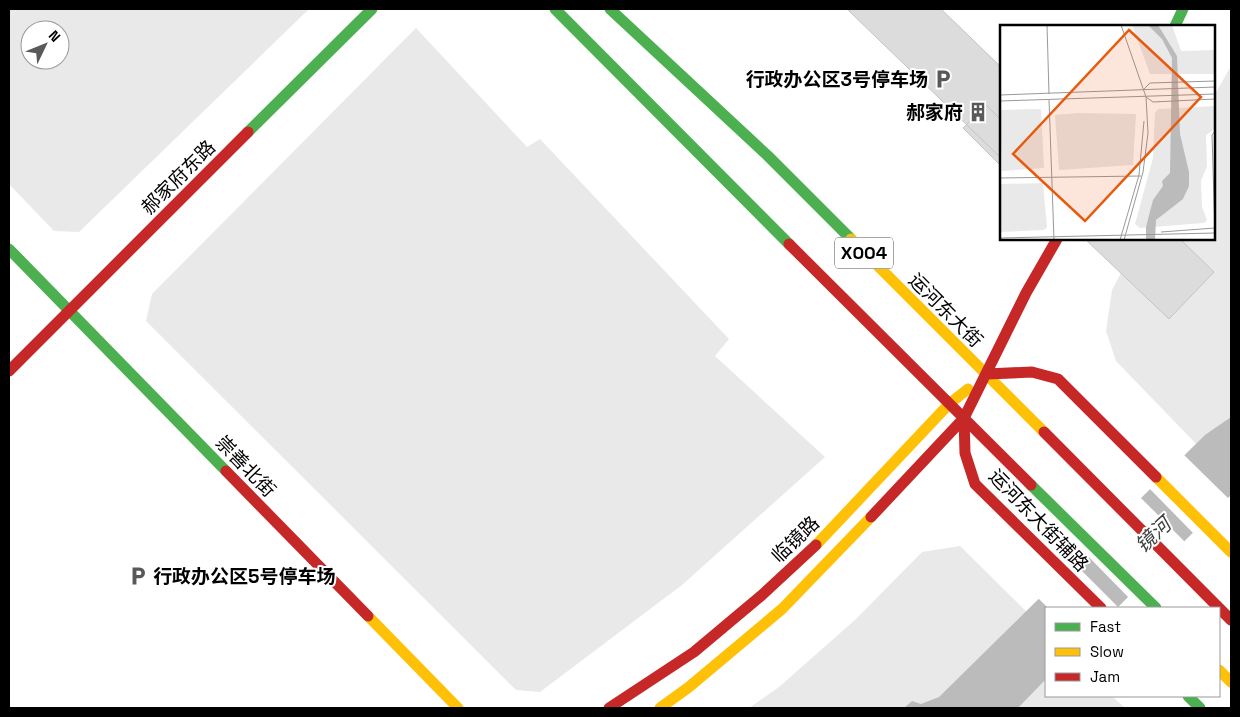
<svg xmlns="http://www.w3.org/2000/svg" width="1240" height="717" viewBox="0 0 1240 717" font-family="'Space Grotesk','Noto Sans SC',sans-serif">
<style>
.green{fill:#e9e9e9;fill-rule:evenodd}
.water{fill:#bbb}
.pier{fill:#fff}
.building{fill:#dcdcdc;stroke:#c4c4c4}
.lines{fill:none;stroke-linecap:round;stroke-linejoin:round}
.fast{stroke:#4caf50;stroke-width:11}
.slow{stroke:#ffc107;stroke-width:11}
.jam{stroke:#c62828;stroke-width:11}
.labels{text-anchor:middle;stroke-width:4;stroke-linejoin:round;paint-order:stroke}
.shield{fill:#fff;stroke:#4c4c4c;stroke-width:1}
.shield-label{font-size:18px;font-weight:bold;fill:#000}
.poi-label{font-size:19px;font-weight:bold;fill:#000;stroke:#fff;text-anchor:end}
.street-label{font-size:19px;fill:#000;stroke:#fff}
.water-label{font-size:20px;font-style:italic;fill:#3f3f3f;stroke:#fff}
.inset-road{fill:none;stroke:#999;stroke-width:1}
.view{fill:#e8590c;fill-opacity:0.15;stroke:#e8590c;stroke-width:2.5}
.inset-edge{fill:none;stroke:#000;stroke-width:2.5}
</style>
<rect width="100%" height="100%" fill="#fff"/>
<path class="green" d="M9,9H309L79,232L54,231L9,184ZM30,30H60V60H30Z
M416,28L527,147L540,139L729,339L715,356L825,457L682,585L540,692L516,690L146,321L152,294Z
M1231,66V480L1116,361L1106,331L1112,290L1139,239H1214V96Z
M960,546L1046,631V696H1112L1125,708H749L779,687L856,619L922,552Z"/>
<path class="water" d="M1231,417V495L1117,608H1046V679L1018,708H904L912,701L921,704L939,697L1205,435Z"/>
<path class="pier" d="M1182,453L1230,500L1195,535L1148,487Z
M1139,496L1186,543L1130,599L1083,551Z
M1072,561L1119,608H1048L1036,596Z"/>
<path class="building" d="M847,9H941L1001,67V158Z
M986,105L1001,120V166L963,128Z
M1085,239H1180L1214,272L1169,319Z"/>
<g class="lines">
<path class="fast" d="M555,9L789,244
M610,9L768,156L851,239
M1175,26L1183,9
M248,132L372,9
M9,249L226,471
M1031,485L1156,608
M1188,696L1200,708"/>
<path class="slow" d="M851,239L1044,432
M1156,477L1231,552
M816,545L949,404L968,389
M368,616L458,708
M1219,670L1231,682
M660,708L689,687L782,609L871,517"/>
<path class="jam" d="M789,244L1031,485
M9,371L248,132
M987,374L1032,372L1058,379L1156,477
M964,418L965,453L975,484L1101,608
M1044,432L1231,620
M226,471L368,616
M871,517L964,418L1026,293L1057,239
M609,708L694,652L762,595L816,545"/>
</g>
<defs>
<symbol id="parking-bare" viewBox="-9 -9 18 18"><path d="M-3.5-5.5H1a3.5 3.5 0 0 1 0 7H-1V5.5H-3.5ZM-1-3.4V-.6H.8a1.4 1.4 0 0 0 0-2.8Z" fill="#595959" stroke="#fff" stroke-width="2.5" paint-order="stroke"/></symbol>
<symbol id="building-bare" viewBox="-9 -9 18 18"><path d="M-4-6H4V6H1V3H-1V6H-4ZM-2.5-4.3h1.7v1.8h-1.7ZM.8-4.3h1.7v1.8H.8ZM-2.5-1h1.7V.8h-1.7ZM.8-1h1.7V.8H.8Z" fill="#595959" stroke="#fff" stroke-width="2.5" paint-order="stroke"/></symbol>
</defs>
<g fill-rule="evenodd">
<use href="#parking-bare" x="929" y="65" width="28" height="28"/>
<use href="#building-bare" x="964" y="98" width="28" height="28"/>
<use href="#parking-bare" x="124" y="562" width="28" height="28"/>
</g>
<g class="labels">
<rect class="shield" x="835" y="237.5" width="58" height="31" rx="4"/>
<g class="shield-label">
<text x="864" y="259">X004</text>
</g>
<g class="poi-label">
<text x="928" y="86">行政办公区3号停车场</text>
<text x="963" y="119">郝家府</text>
<text x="153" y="583" text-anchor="start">行政办公区5号停车场</text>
</g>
<g class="street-label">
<text transform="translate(178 177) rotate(-45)" y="7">郝家府东路</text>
<text transform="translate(946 310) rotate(45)" y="7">运河东大街</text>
<text transform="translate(246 466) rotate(46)" y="7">崇善北街</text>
<text transform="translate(1039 520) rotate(46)" y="7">运河东大街辅路</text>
<text transform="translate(795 539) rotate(-44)" y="7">临镜路</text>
</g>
<g class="water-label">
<text transform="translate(1153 535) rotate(-43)" y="7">镜河</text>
</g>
</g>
<g transform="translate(1000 25)">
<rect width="215" height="215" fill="#fff"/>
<path d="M132,0H172L181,26L215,25V49H150ZM215,81V104L206,110L207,141L201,156L202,182L207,195L204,198L140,203L135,199L153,133L155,88L158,84ZM41,84L44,143L2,146L0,85ZM78,88L136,89L133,140L59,145L55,90ZM43,158L47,202L44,205L0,207V159Z" fill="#e9e9e9"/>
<path d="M148,0H158L177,31L180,109L189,147V161L183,174L156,195L155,215H146V202L153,175L163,161L162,156L170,148L172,33L162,14Z" fill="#bbb"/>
<path class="inset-road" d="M47,0L49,69M121,0L146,72L148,108L143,147L124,215M143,65L150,58L215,56M0,70L215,62M146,72L153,77L215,74M49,75L54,215M0,76L215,69M0,153L141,151M161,207L215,203M0,213L215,208L212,110L215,106M120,215L139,150L144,96"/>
<path class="view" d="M129,5L201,72L85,196L13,129Z"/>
<rect width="215" height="215" class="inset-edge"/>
</g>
<rect width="1240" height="717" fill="none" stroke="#000000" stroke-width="20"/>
<rect x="1045" y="607" width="175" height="90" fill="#ffffff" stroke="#999999"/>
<rect x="1055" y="623" width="25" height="8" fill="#4caf50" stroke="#999999"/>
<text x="1090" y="632" font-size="15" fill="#000000">Fast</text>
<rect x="1055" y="648" width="25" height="8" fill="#ffc107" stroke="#999999"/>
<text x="1090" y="657" font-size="15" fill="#000000">Slow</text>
<rect x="1055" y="673" width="25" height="8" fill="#c62828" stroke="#999999"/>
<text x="1090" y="682" font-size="15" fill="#000000">Jam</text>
<g transform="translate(45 45) rotate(47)"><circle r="24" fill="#ffffff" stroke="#999999"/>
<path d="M0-4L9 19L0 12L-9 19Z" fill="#595959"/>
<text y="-8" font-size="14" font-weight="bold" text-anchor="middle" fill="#000000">N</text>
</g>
</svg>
